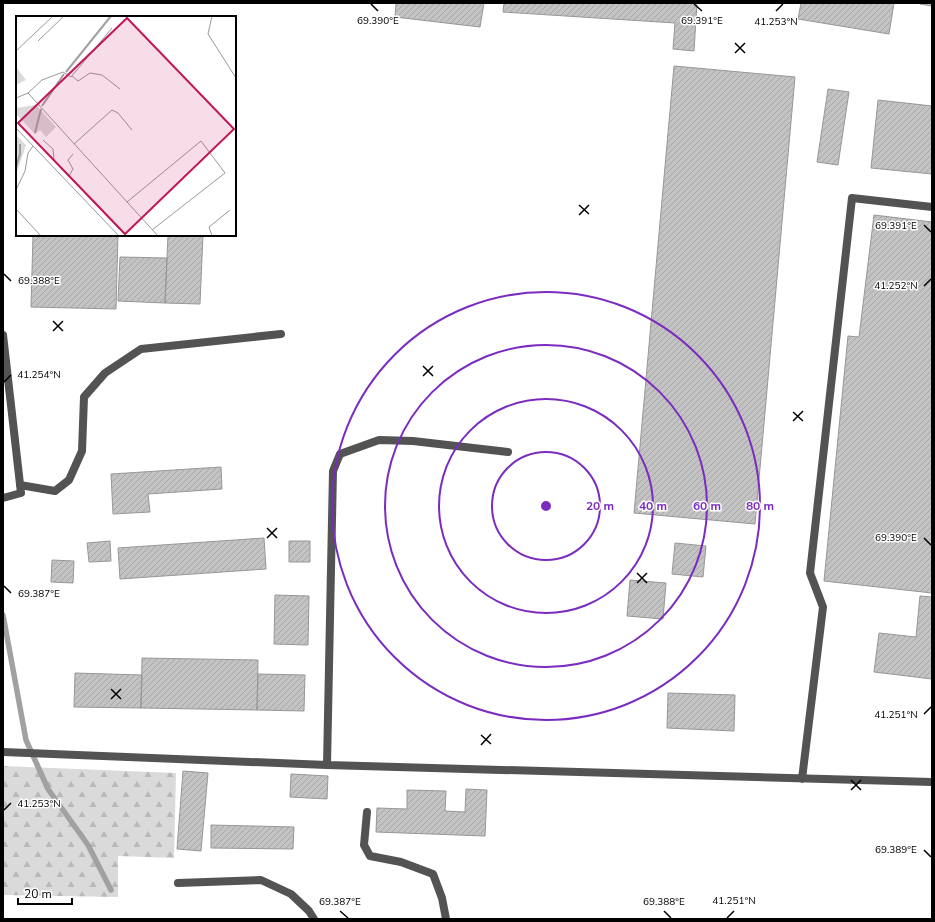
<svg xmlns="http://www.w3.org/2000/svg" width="935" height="922" viewBox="0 0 935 922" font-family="'Nunito Sans',sans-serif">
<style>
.forest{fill:url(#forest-firs)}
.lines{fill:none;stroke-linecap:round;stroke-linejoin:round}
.stream{stroke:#a1a1a1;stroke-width:5.5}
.building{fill:url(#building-hatch);stroke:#979797}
.service{stroke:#535353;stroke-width:8}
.ticks{fill:none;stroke:#000;stroke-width:1.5}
.ring{fill:none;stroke:#7b2cbf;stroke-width:2}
.inset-river{fill:none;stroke:#a1a1a1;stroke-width:2}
.inset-road{fill:none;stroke:#999;stroke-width:1}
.view{fill:#c2185b;fill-opacity:0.15;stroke:#c2185b;stroke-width:2}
.inset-edge{fill:none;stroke:#000;stroke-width:2}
.ticks-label{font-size:10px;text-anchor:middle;fill:#000;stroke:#fff;stroke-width:3;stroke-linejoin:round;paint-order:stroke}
.centre{fill:#7b2cbf;stroke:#fff;stroke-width:2}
.ring-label{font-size:12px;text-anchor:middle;font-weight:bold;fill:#7b2cbf;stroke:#fff;stroke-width:3;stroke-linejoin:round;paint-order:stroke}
</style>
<defs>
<pattern id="forest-firs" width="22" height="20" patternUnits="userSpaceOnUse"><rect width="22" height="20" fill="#dadada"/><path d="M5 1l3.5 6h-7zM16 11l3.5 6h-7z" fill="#b9b9b9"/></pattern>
<pattern id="building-hatch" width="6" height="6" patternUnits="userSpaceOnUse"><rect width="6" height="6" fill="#c3c3c3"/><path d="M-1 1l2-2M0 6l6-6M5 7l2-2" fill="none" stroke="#a6a6a6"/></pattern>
</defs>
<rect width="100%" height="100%" fill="#fff"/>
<path class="forest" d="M3,766L176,773L174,858L118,856V897L3,895Z"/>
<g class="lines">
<path class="stream" d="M3,615L26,740L48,789L88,845L111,890"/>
</g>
<path class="building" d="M396,3H484L480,27L395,17Z
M504,3H697L694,51L673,49L675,23L503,12Z
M801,3H894L889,34L798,19Z
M920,3H932V6L920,4Z
M674,66L795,77L755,524L634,513Z
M828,89L849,92L838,165L817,162Z
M878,100L932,106V174L871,168Z
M874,215L932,222V593L824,581L848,336L859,337Z
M33,235H118L116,309L31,307Z
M168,235H203L200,304L165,303Z
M120,257L167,258L165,303L118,301Z
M221,467L222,489L148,494L150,512L113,514L111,474Z
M264,538L266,569L120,579L118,548Z
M110,541L111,561L89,562L87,543Z
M289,541H310V562H289Z
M675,543L706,546L703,577L672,574Z
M52,560L74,561L73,583L51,582Z
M630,580L666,583L663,619L627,616Z
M275,595L309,596L308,645L274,644Z
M920,596L932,597V679L874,672L879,633L916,637Z
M142,658L258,660L257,710L141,708Z
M75,673L142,675L141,708L74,707Z
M258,674L305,675L304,711L257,710Z
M668,693L735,695L734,731L667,728Z
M183,771L208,773L201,851L177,849Z
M291,774L328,776L327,799L290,797Z
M466,789L487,790L485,836L376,832L377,808L407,809V790L446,791L445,811L465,812Z
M211,825L294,827L293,849L211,848Z"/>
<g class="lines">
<path class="service" d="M3,335L21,493L3,498
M20,485L55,491L69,480L82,451L84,397L105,373L141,349L281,334
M3,752L327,765L932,782
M327,765L333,471L340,454L379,440L413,441L508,452
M802,779L823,607L810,573L852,198L932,207
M367,812L364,845L370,856L401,862L433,874L442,898L446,919
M178,883L261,880L291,894L309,911L314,919"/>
</g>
<path class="ticks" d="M371,4L378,11M694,4L702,11M776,11L783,4M735,43L745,53M735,53L745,43M579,205L589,214M579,215L589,205M924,225L931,232M4,274L11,281M924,286L931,279M53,321L63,331M53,331L63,321M423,366L433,376M423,376L433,366M4,382L11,375M793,412L803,421M793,421L803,411M267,528L277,538M267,538L277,528M924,538L931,545M637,573L647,583M637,583L647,573M4,586L11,593M111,689L121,699M111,699L121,689M924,714L931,707M481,735L491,744M481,745L491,734M851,780L861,790M851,790L861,780M4,810L11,803M924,850L931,857M340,911L348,918M664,911L671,918M727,918L734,911"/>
<g class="ring">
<circle cx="546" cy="506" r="54"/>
<circle cx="546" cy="506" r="107"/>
<circle cx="546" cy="506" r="161"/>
<circle cx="546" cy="506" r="214"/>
</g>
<g transform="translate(16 16)">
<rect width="220" height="220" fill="#fff"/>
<path d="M0,119L10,129L0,159Z" fill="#dadada"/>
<path d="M0,51L10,64L0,69ZM20,89L40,111L30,121L24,114L19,118L0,98V92Z" fill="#dadada"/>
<path class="inset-river" d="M50,56L95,0M26,90L48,58M19,117L25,93M0,151L4,138V128"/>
<path class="inset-road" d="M196,0L192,18L220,62M22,25L48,0M0,35L37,0M56,60L62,65L74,57L86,59L104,73M12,77L142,220M0,82L12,77L26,64L47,56L55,61L96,12M0,105L110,220M0,112L103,220M27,124L37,133L38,144M58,128L96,94L102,97L116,114M53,160L57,153L52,144L57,138M0,174L9,155L12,137L17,130M111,186L185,125L209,157L136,214M0,193L25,220M196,220L193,211L214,194"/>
<path class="view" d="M111,2L218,113L109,218L2,107Z"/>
<rect width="220" height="220" class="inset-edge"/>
</g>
<g class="ticks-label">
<text x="378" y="24">69.390°E</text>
<text x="702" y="24">69.391°E</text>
<text x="776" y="25">41.253°N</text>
<text x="896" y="229">69.391°E</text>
<text x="39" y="284">69.388°E</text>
<text x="896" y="289">41.252°N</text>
<text x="39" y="378">41.254°N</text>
<text x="896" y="541">69.390°E</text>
<text x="39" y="597">69.387°E</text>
<text x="896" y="718">41.251°N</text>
<text x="39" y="807">41.253°N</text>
<text x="896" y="853">69.389°E</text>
<text x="734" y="904">41.251°N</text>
<text x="340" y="905">69.387°E</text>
<text x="664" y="905">69.388°E</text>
</g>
<circle cx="546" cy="506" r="6" class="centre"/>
<g class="ring-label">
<text x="600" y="510">20 m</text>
<text x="653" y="510">40 m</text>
<text x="707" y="510">60 m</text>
<text x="760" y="510">80 m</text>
</g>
<rect width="935" height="922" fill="none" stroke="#000000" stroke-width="8"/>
<path d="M18 898v6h54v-6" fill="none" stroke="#000000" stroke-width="2"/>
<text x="24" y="898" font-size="12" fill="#000000" stroke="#ffffff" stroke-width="3" paint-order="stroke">20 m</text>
</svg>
